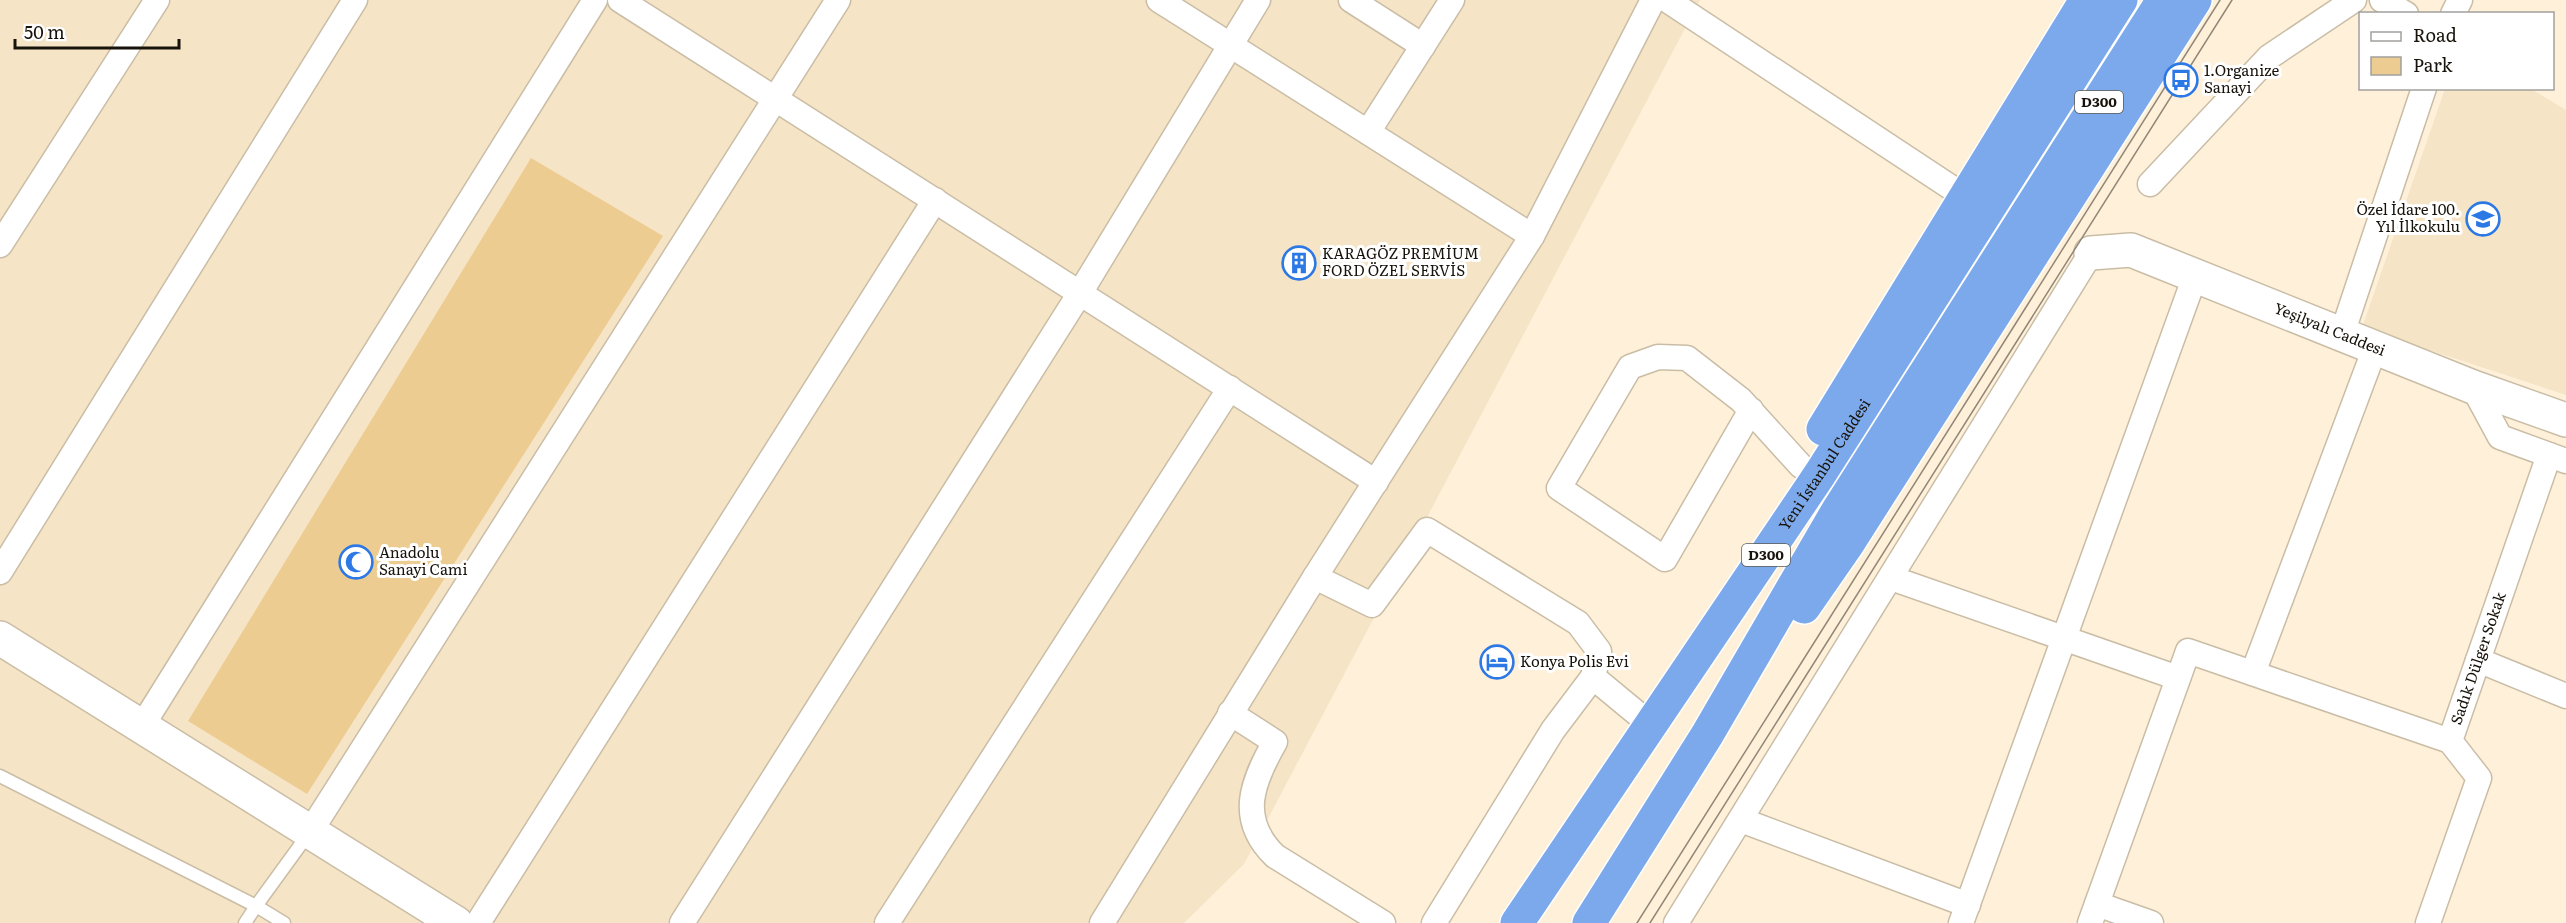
<svg xmlns="http://www.w3.org/2000/svg" width="2566" height="923" viewBox="0 0 2566 923" font-family="Literata,serif">
<style>
.built{fill:#f5e4c5}
.green{fill:#edcc92}
.lines{fill:none;stroke-linecap:round;stroke-linejoin:round}
.lane-casing{stroke:#cabda6;stroke-width:15}
.street-casing{stroke:#cabda6;stroke-width:27}
.secondary-casing{stroke:#cabda6;stroke-width:36}
.highway-casing{stroke:#fff;stroke-width:36}
.lane{stroke:#fff;stroke-width:12}
.street{stroke:#fff;stroke-width:24}
.secondary{stroke:#fff;stroke-width:33}
.highway{stroke:#7ca9eb;stroke-width:33}
.tram{stroke:#918777;stroke-width:1.5}
.labels{text-anchor:middle;stroke-width:6;stroke-linejoin:round;paint-order:stroke}
.shield{fill:#fff;stroke:#5d5954;stroke-width:1.5}
.shield-label{font-size:14px;font-weight:bold;fill:#17120a}
.poi-label{font-size:15px;fill:#17120a;stroke:#fff;text-anchor:start}
.street-label{font-size:15px;fill:#17120a;stroke:#fff}
</style>
<rect width="100%" height="100%" fill="#fef0d9"/>
<path class="built" d="M0,0H1700L1244,864L1184,923H0Z
M2445,89H2531L2566,110V395L2362,328Z"/>
<path class="green" d="M531,158L663,236L307,794L188,721Z"/>
<g class="lines">
<defs>
<path id="lane" d="M0,776L256,906L309,833
M245,923L256,906L284,923"/>
<g id="street">
<path d="M620,0L1376,482"/>
<path d="M1159,0L1532,236"/>
<path d="M1351,0L1423,46"/>
<path d="M1667,0L1964,196"/>
<path d="M2382,0L2406,14"/>
<path d="M2453,14L2460,0"/>
<path d="M1368,132L1452,0"/>
<path d="M2150,184L2269,57L2354,0"/>
<path d="M0,245L157,0"/>
<path d="M2342,334L2424,88"/>
<path d="M2473,387L2500,437L2566,461"/>
<path d="M1751,410L1665,559L1559,488L1630,367L1658,357L1687,358L1741,400L1801,466"/>
<path d="M0,572L355,0"/>
<path d="M1315,577L1372,605L1427,530L1578,623L1599,651L1593,677L1651,725"/>
<path d="M1891,578L2178,678"/>
<path d="M2478,660L2566,696"/>
<path d="M2253,673L2375,348"/>
<path d="M1230,713L1275,742C1252,782 1237,819 1275,856L1383,923"/>
<path d="M142,726L595,0"/>
<path d="M1741,820L1968,905"/>
<path d="M310,832L838,0"/>
<path d="M2097,904L2151,923"/>
<path d="M478,923L935,200"/>
<path d="M682,923L1080,293L1258,0"/>
<path d="M887,923L1230,388"/>
<path d="M1102,923L1315,577L1532,236L1653,0"/>
<path d="M1434,923L1553,730L1593,677"/>
<path d="M1676,923L2091,253"/>
<path d="M1961,923L2195,276"/>
<path d="M2090,923L2188,651L2450,741"/>
<path id="s1" d="M2428,923L2479,778L2450,741L2549,455"/>
</g>
<g id="secondary">
<path id="s2" d="M2091,253L2131,250L2473,387L2566,420"/>
<path d="M0,638L456,923"/>
</g>
<g id="highway">
<path d="M1823,429L2086,0"/>
<path d="M1804,607L1847,545L2195,0"/>
<path id="s3" d="M1517,923L1820,474L2121,0"/>
<path d="M1589,923L1707,735L1838,510L2163,0"/>
</g>
</defs>
<use href="#lane" class="lane-casing"/>
<use href="#street" class="street-casing"/>
<use href="#secondary" class="secondary-casing"/>
<use href="#highway" class="highway-casing"/>
<use href="#lane" class="lane"/>
<use href="#street" class="street"/>
<use href="#secondary" class="secondary"/>
<use href="#highway" class="highway"/>
<path class="tram" d="M1637,923L2220,0
M1650,923L2232,0"/>
</g>
<defs>
<symbol id="bus-ring" viewBox="-11 -11 22 22"><circle r="9.5" fill="#fff" stroke="#2c78e4" stroke-width="1.5"/><path d="M-5-6H5V4H4V6H2V4H-2V6H-4V4H-5ZM-3.5-4V0h7V-4ZM-3.5 1.2v1.5H-2V1.2ZM2 1.2v1.5H3.5V1.2Z" fill="#2c78e4"/></symbol>
<symbol id="school-ring" viewBox="-11 -11 22 22"><circle r="9.5" fill="#fff" stroke="#2c78e4" stroke-width="1.5"/><path d="M0-5L7-2L0 1L-7-2ZM-4 1L0 2.5L4 1V4Q0 6-4 4Z" fill="#2c78e4"/></symbol>
<symbol id="building-ring" viewBox="-11 -11 22 22"><circle r="9.5" fill="#fff" stroke="#2c78e4" stroke-width="1.5"/><path d="M-4-6H4V6H1V3H-1V6H-4ZM-2.5-4.3h1.7v1.8h-1.7ZM.8-4.3h1.7v1.8H.8ZM-2.5-1h1.7V.8h-1.7ZM.8-1h1.7V.8H.8Z" fill="#2c78e4"/></symbol>
<symbol id="mosque-ring" viewBox="-11 -11 22 22"><circle r="9.5" fill="#fff" stroke="#2c78e4" stroke-width="1.5"/><path d="M3.5-4.9A6 6 0 1 0 3.5 4.9A5 5 0 1 1 3.5-4.9Z" fill="#2c78e4"/></symbol>
<symbol id="hotel-ring" viewBox="-11 -11 22 22"><circle r="9.5" fill="#fff" stroke="#2c78e4" stroke-width="1.5"/><path d="M-6-4.5h1.5V1H6V5H4.5V3h-9V5H-6ZM-4 0a1.8 1.8 0 1 1 3.6 0ZM.5 0V-2.5h3Q6-2.5 6 0Z" fill="#2c78e4"/></symbol>
</defs>
<g fill-rule="evenodd">
<use href="#bus-ring" x="2162" y="61" width="38" height="38"/>
<use href="#school-ring" x="2464" y="200" width="38" height="38"/>
<use href="#building-ring" x="1280" y="244" width="38" height="38"/>
<use href="#mosque-ring" x="337" y="543" width="38" height="38"/>
<use href="#hotel-ring" x="1478" y="643" width="38" height="38"/>
</g>
<g class="labels">
<g class="shield">
<rect x="2075" y="91" width="48" height="22" rx="4.5"/>
<rect x="1742" y="544" width="48" height="22" rx="4.5"/>
</g>
<g class="shield-label">
<text x="2099" y="107">D300</text>
<text x="1766" y="560">D300</text>
</g>
<g class="poi-label">
<text x="2204" y="76">1.Organize<tspan x="2204" dy="17">Sanayi</tspan></text>
<text x="2460" y="215" text-anchor="end">Özel İdare 100.<tspan x="2460" dy="17">Yıl İlkokulu</tspan></text>
<text x="1322" y="259">KARAGÖZ PREMİUM<tspan x="1322" dy="17">FORD ÖZEL SERVİS</tspan></text>
<text x="379" y="558">Anadolu<tspan x="379" dy="17">Sanayi Cami</tspan></text>
<text x="1520" y="667">Konya Polis Evi</text>
</g>
<g class="street-label">
<text dy="5" stroke="none"><textPath href="#s2" startOffset="254">Yeşilyalı Caddesi</textPath></text>
<text dy="5" stroke="none"><textPath href="#s3" startOffset="552">Yeni İstanbul Caddesi</textPath></text>
<text dy="5" stroke="none"><textPath href="#s1" startOffset="288">Sadık Dülger Sokak</textPath></text>
</g>
</g>
<rect x="2359" y="12" width="195" height="78" fill="#ffffff" stroke="#a2a09d" stroke-width="1.5"/>
<rect x="2371" y="32" width="30" height="9" fill="#ffffff" stroke="#a2a09d" stroke-width="1.5"/>
<text x="2413" y="42" font-size="18" fill="#17120a">Road</text>
<rect x="2371" y="57" width="30" height="18" fill="#edcc92" stroke="#a2a09d" stroke-width="1.5"/>
<text x="2413" y="72" font-size="18" fill="#17120a">Park</text>
<path d="M15 39v9h164v-9" fill="none" stroke="#17120a" stroke-width="3"/>
<text x="24" y="39" font-size="18" fill="#17120a" stroke="#ffffff" stroke-width="4.5" paint-order="stroke">50 m</text>
</svg>
